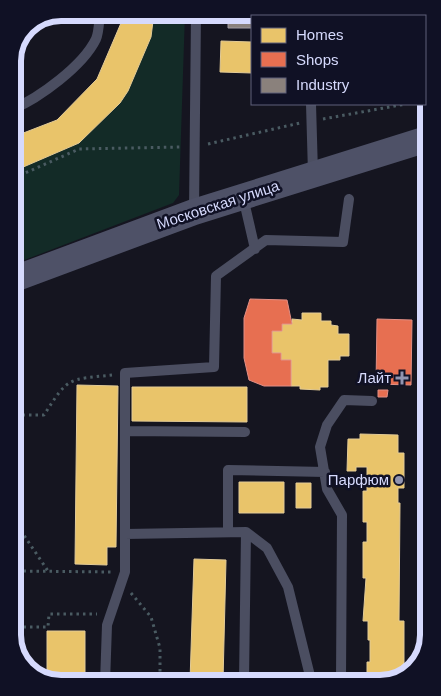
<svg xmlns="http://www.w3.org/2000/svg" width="441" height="696" viewBox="0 0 441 696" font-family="Arial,sans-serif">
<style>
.green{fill:#132b27}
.homes{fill:#e9c46a;stroke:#e3cb96}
.shops{fill:#e76f51;stroke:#e28f85}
.industry{fill:#8a817c;stroke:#a19ca3}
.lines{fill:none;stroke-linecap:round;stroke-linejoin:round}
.path{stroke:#4a5b62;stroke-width:3;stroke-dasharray:2.5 4;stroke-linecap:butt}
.service{stroke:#4b4e61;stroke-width:10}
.secondary{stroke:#4e5167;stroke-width:26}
.poi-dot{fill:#9295b0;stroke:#101125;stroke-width:2}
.labels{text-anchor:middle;stroke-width:5;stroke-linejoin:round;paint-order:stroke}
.street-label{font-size:15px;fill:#d6dafd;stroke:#101125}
.poi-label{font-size:15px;fill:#d6dafd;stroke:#101125;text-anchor:end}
.rim{fill:none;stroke:#d6dafd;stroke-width:6}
</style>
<rect width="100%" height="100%" fill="#151520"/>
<path class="green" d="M154,13H185L179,195L173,203L14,264V171L79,143L120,103L128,91L151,37Z"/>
<path class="homes" d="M121,13H154L151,37L128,91L120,103L79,143L14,171L13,137L57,120L97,79L121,23Z
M221,41L252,42V73L220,72Z
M302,313H321V321H331V325L338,326V334H349V356H340V360H328V387H320V390L300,389V386H291V360H281V353H272V331H282V324H292V319L302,320Z
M77,385L118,386L116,547H107V565L75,564Z
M132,387H247V422L132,421Z
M360,434L398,435V453H404V488H398V503H400L399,621H404V677L402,678L367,679V662H370V640H368V621H363L366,578H363V542H367V522H363V491H367V467H356V471H347L348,439H360Z
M239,482H284V513H239Z
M296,483H311V508H296Z
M194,559L226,560L223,681H190Z
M47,631H85V683H58L47,680Z"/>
<path class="shops" d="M250,299L287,300L292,324H282V331H272V353H281V360H291V386H264L249,380L244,358V318Z
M377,319L412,320L411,385L376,384Z
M378,390H388L387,397H378Z"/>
<path class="industry" d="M228,13H259V16H252V28H228Z
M289,13H305V16H289Z"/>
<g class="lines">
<path class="path" d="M323,119L406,104
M208,144L300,123
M14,178L79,149L182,147
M16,415H44C69,376 67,380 112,375
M17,525L48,571
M17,571L111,572
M131,593L151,617L160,648V682
M17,627H48L49,614H97"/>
<path class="service" d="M345,13L371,16
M318,16L319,13
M383,16L388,14
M311,104L313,173
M13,109C39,98 83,66 96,39C99,32 99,21 100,13
M243,197L255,249
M194,211L196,13
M125,431L245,432
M228,532V470L325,472
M125,534L246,532L267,548L288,587L311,680
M341,679L342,515L327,489L320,447L327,425L344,400L372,401
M244,681L246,532
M105,683L107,625L125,572V373L214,367L216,276L266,240L343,242L349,199"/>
<path class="secondary" d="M14,279L194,212L424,140"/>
</g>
<g class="poi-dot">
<path d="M399.5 370.5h5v5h5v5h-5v5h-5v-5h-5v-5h5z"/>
<circle cx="399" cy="480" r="5"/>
</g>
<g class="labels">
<g class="street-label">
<text transform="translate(218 205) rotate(-18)" y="5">Московская улица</text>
</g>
<g class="poi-label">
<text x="391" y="383">Лайт</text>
<text x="389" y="485">Парфюм</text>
</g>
</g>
<path d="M0 0H441V696H0ZM61 21H380A40 40 0 0 1 420 61V635A40 40 0 0 1 380 675H61A40 40 0 0 1 21 635V61A40 40 0 0 1 61 21Z" fill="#101125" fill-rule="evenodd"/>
<path class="rim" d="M61 21H380A40 40 0 0 1 420 61V635A40 40 0 0 1 380 675H61A40 40 0 0 1 21 635V61A40 40 0 0 1 61 21Z"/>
<rect x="251" y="15" width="175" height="90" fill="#101125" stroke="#5f617b"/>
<rect x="261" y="28" width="25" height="15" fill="#e9c46a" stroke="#5f617b"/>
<text x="296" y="40" font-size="15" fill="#d6dafd">Homes</text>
<rect x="261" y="52" width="25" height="15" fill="#e76f51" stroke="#5f617b"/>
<text x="296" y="65" font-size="15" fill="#d6dafd">Shops</text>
<rect x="261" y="78" width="25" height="15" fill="#8a817c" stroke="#5f617b"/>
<text x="296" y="90" font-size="15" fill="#d6dafd">Industry</text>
</svg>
